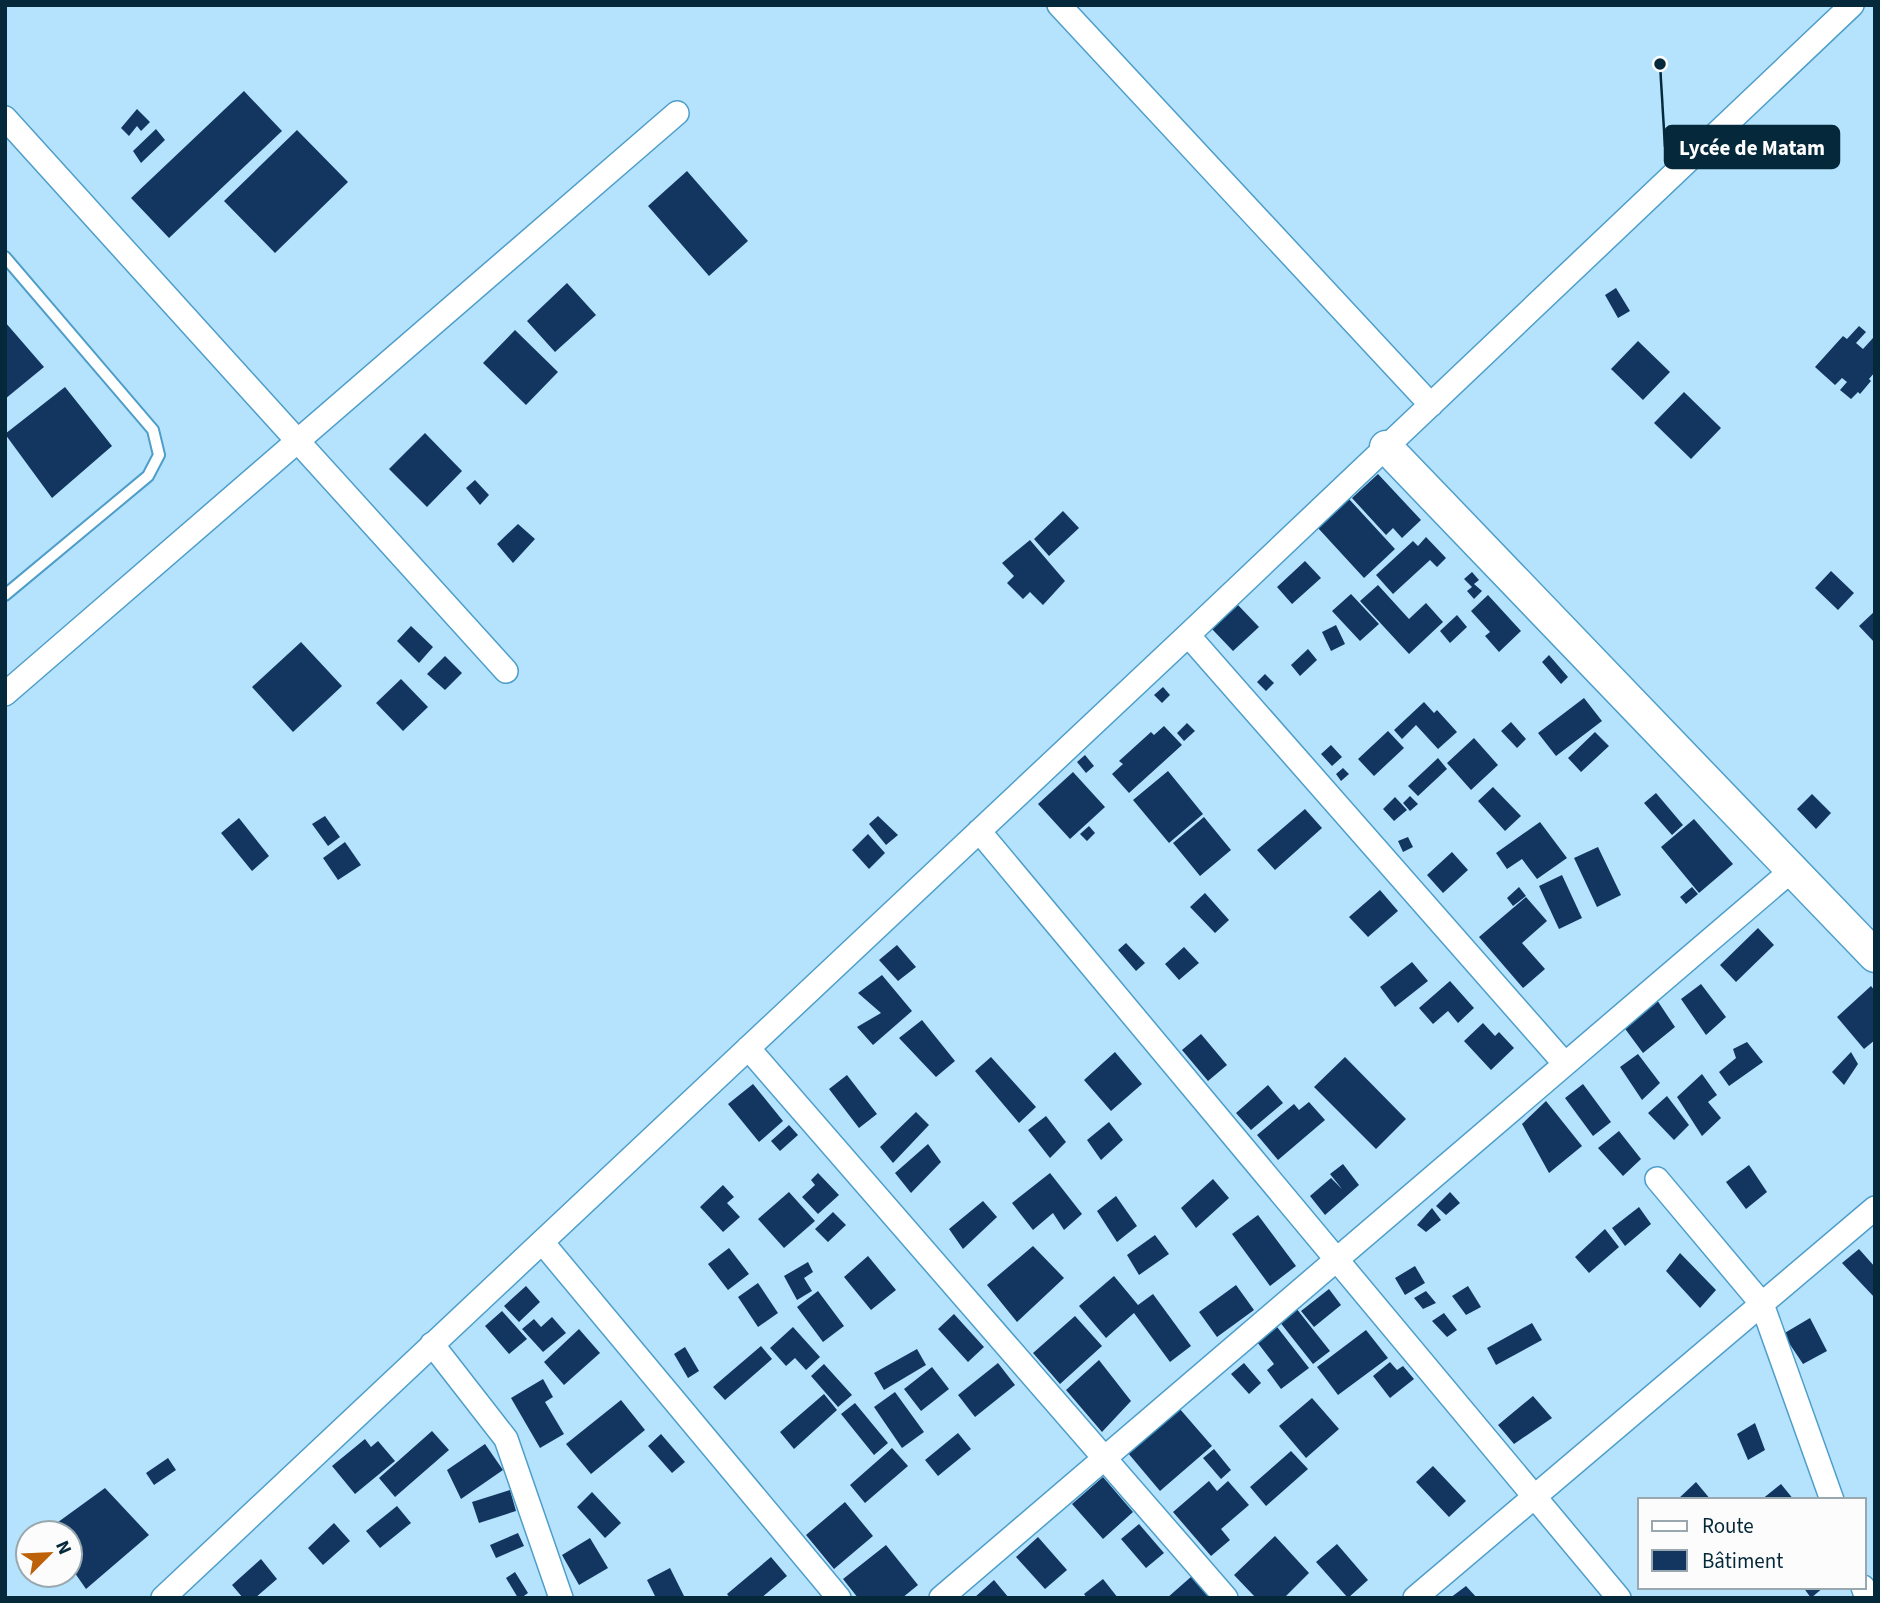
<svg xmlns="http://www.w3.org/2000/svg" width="1880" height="1603" viewBox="0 0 1880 1603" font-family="'Source Sans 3',sans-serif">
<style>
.building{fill:#133660}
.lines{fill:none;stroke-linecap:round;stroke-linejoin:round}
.lane-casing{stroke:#4e9ec9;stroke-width:14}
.street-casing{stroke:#4e9ec9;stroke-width:26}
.secondary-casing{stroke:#4e9ec9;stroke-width:35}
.lane{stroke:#fff;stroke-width:10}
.street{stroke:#fff;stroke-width:23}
.secondary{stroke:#fff;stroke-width:32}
.leader{fill:none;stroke:#05293a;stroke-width:2.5}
.callout-dot{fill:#05293a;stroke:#fcfcfc;stroke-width:2.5}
.callout{fill:#05293a;stroke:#05293a;stroke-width:2.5}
.callout-label{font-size:21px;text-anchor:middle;font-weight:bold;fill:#fff}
</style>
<rect width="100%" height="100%" fill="#b5e3fe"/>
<path class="building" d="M244,91L282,131L169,238L131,198Z
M137,109L150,122L141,131L137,126L129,136L121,128Z
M156,129L165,140L141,163L133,151Z
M297,130L348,182L275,253L224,201Z
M687,171L748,241L709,276L648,206Z
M567,283L596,315L555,352L527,321Z
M1616,288L1630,311L1618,318L1605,295Z
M5,322L44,367L5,399Z
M1859,326L1866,332L1856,343L1863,349L1873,338L1875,340V372L1869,379L1871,381L1860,394L1858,392L1851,399L1840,390L1847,382L1842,378L1835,385L1815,367L1843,336L1847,339Z
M515,330L558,372L526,405L483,363Z
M1638,341L1670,372L1643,400L1611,369Z
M65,387L112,446L52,498L5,434Z
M1684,392L1721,428L1691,459L1654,423Z
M425,433L462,471L427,507L389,469Z
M1378,474L1421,520L1402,538L1393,528L1386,535L1352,498Z
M475,480L489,495L480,505L466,488Z
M1349,499L1395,549L1364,578L1318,528Z
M1063,511L1079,528L1049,556L1034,539Z
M518,524L535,539L513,563L497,544Z
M1426,537L1446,558L1437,567L1430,560L1393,594L1376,575L1413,541L1418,546Z
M1030,540L1065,581L1043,605L1030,592L1023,599L1007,583L1014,576L1002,563Z
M1305,561L1321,578L1292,604L1277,587Z
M1831,571L1854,593L1838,610L1815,588Z
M1472,572L1479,580L1474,584L1482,591L1474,599L1467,591L1472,587L1464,579Z
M1378,585L1409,619L1426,603L1443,622L1409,654L1360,601Z
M1351,594L1379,624L1360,641L1332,611Z
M1488,595L1521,631L1499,652L1485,636L1490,632L1471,611Z
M1238,605L1259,627L1233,651L1212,629Z
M1875,611V643L1859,626Z
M1457,615L1467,627L1450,643L1440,631Z
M1336,625L1345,644L1331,651L1322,632Z
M411,626L433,647L419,663L397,641Z
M301,642L342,686L293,732L252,687Z
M1308,649L1317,660L1300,676L1291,665Z
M1549,655L1568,677L1561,684L1542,662Z
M445,656L462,673L445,690L427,674Z
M1265,674L1274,683L1266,691L1257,682Z
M401,679L428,707L403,731L376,703Z
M1163,687L1170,695L1162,703L1154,695Z
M1584,698L1602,721L1556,756L1538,733Z
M1424,702L1434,713L1437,710L1457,732L1438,749L1416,725L1402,739L1394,730Z
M1511,722L1526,739L1517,748L1501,731Z
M1187,723L1195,731L1184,741L1177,733Z
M1164,726L1182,745L1129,793L1112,774L1123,764L1119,761L1151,732L1154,735Z
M1388,731L1404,748L1374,776L1358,759Z
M1595,732L1609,746L1581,772L1568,758Z
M1474,738L1498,765L1471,790L1447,763Z
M1331,745L1342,757L1332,766L1321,754Z
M1085,755L1094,766L1086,773L1077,762Z
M1438,758L1447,769L1418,796L1408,786Z
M1343,768L1349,774L1341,781L1336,774Z
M1168,771L1203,814L1169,843L1133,800Z
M1073,772L1105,807L1070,839L1038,804Z
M1493,787L1521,816L1505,831L1478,801Z
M1656,793L1683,825L1672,835L1644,803Z
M1812,794L1831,813L1816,829L1797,809Z
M1410,796L1418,804L1410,811L1403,803Z
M1395,797L1407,810L1394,821L1383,809Z
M1305,809L1322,828L1275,870L1257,850Z
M325,816L340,837L328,846L312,824Z
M878,816L898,835L886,845L869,824Z
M1204,817L1231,850L1200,876L1173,843Z
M239,818L269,856L252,871L221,833Z
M1694,819L1733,864L1699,893L1661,847Z
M1540,822L1567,858L1537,879L1522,859L1507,869L1496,853Z
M1089,826L1095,833L1087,841L1080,834Z
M868,834L885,853L869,869L852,850Z
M1408,837L1413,847L1403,852L1398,841Z
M345,842L361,865L338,880L323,858Z
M1598,847L1621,895L1597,907L1574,858Z
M1452,852L1468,870L1443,893L1427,875Z
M1562,875L1582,918L1559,929L1539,886Z
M1519,887L1526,896L1513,906L1507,898Z
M1692,887L1698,894L1686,904L1680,897Z
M1380,890L1398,911L1368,937L1349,917Z
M1205,893L1229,920L1215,933L1190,907Z
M1526,897L1547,921L1522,943L1545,969L1523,988L1479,937Z
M1758,928L1774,945L1736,982L1720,965Z
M1126,943L1145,963L1136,971L1118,950Z
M897,945L916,967L898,981L879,960Z
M1184,947L1199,963L1179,980L1165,964Z
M1412,962L1428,981L1395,1007L1380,987Z
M882,975L912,1011L873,1045L857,1027L881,1013L858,993Z
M1450,981L1474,1008L1458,1023L1448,1011L1433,1024L1419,1008Z
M1701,984L1726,1017L1706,1035L1681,999Z
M1871,986L1875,991V1040L1864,1049L1837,1017Z
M1655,997L1675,1027L1643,1053L1623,1026Z
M922,1020L955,1061L936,1077L899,1038Z
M1483,1023L1495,1036L1499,1032L1514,1048L1491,1070L1464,1041Z
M1201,1034L1227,1065L1208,1081L1182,1050Z
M1747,1042L1763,1062L1729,1086L1719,1072L1736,1058L1733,1049Z
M1115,1052L1142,1084L1111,1111L1084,1080Z
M1851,1052L1858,1064L1844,1085L1832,1072Z
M1638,1054L1660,1083L1642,1100L1620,1067Z
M991,1057L1036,1107L1019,1123L975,1071Z
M1345,1057L1406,1119L1376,1149L1314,1087Z
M1702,1074L1717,1095L1708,1102L1721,1118L1702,1136L1677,1097Z
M847,1075L877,1114L859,1128L829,1089Z
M753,1084L783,1121L759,1142L728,1104Z
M1583,1084L1611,1122L1593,1136L1565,1098Z
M1268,1085L1283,1103L1251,1130L1236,1113Z
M1667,1096L1689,1125L1674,1140L1648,1113Z
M1546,1101L1582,1146L1549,1173L1522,1124Z
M1309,1102L1325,1120L1278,1160L1257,1135L1294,1104L1299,1110Z
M916,1112L929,1125L893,1163L880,1147Z
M1046,1116L1066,1142L1050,1158L1028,1130Z
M1109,1122L1123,1140L1101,1160L1087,1140Z
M789,1125L798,1135L780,1151L771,1141Z
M1619,1131L1641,1159L1623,1176L1598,1148Z
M928,1144L941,1162L911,1193L895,1173Z
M1343,1164L1359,1185L1325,1215L1310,1196L1331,1178L1342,1189L1330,1174Z
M1749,1165L1767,1192L1746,1209L1726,1182Z
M818,1173L839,1195L818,1214L802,1197L815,1185L811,1180Z
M1050,1173L1082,1214L1064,1230L1053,1213L1033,1230L1012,1203Z
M1213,1179L1229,1198L1196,1228L1181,1208Z
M723,1185L734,1197L727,1203L740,1217L723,1232L700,1207Z
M789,1192L815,1221L784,1248L758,1219Z
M1450,1192L1460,1203L1446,1215L1436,1206Z
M1116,1196L1137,1226L1117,1242L1097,1211Z
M983,1201L997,1217L963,1249L949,1229Z
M1639,1207L1651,1224L1625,1246L1612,1228Z
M1432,1208L1441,1220L1426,1232L1417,1225Z
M833,1212L846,1225L828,1242L815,1229Z
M1258,1215L1296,1266L1270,1286L1232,1234Z
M1605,1229L1619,1247L1589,1273L1575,1257Z
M1155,1235L1169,1254L1139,1275L1127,1255Z
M1033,1246L1064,1278L1017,1322L987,1285Z
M729,1248L749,1274L728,1290L708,1264Z
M1859,1249L1875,1267V1298L1842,1263Z
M1680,1253L1716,1290L1700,1308L1666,1271Z
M868,1256L896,1290L871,1310L844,1277Z
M808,1262L813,1272L804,1278L812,1291L797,1300L784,1276Z
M1415,1266L1425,1283L1405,1295L1395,1278Z
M1114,1276L1138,1305L1153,1294L1191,1346L1170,1362L1134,1313L1106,1338L1079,1306Z
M758,1283L778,1313L758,1327L738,1297Z
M1236,1285L1254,1310L1217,1337L1199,1312Z
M526,1286L540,1302L519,1322L504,1306Z
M1468,1286L1481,1307L1466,1315L1452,1296Z
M1329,1289L1341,1305L1314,1327L1301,1311Z
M818,1291L844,1326L823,1342L797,1307Z
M1426,1291L1436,1303L1423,1309L1414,1298Z
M1296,1308L1330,1351L1313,1364L1279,1321Z
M502,1311L527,1339L509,1354L485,1326Z
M1444,1313L1457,1330L1447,1337L1432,1321Z
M954,1314L984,1347L968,1362L938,1329Z
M1075,1316L1102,1346L1060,1384L1033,1353Z
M552,1317L566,1333L543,1352L522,1329L534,1319L541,1327Z
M1810,1318L1827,1351L1803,1364L1783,1334Z
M1274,1323L1309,1368L1281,1389L1267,1370L1274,1364L1254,1338Z
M1532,1323L1542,1340L1496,1365L1487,1348Z
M793,1327L820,1357L806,1370L795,1358L786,1366L770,1348Z
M579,1329L600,1353L564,1385L544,1362Z
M1366,1330L1388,1358L1338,1395L1317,1367Z
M761,1346L772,1359L725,1400L713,1387Z
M685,1347L699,1371L688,1378L674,1354Z
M917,1349L926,1365L884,1390L874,1373Z
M1099,1360L1131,1401L1102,1432L1066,1390Z
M1390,1362L1397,1370L1403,1366L1414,1379L1390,1398L1373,1376Z
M998,1363L1015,1385L975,1417L958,1395Z
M1244,1363L1261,1383L1249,1394L1231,1374Z
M824,1364L852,1395L838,1407L811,1376Z
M932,1367L949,1389L921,1411L904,1389Z
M543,1379L553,1397L545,1402L564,1434L540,1448L511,1398Z
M895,1392L924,1432L902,1448L874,1407Z
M824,1394L837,1410L794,1449L780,1432Z
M1533,1396L1552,1418L1514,1444L1498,1425Z
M1312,1398L1339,1429L1306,1458L1279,1426Z
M621,1400L645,1430L591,1474L566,1444Z
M855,1403L888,1443L874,1455L841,1414Z
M1179,1408L1212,1446L1160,1491L1128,1453Z
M1755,1423L1765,1450L1748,1460L1737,1434Z
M432,1431L449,1450L395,1497L379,1478Z
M958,1433L971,1449L938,1476L925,1460Z
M661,1434L685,1462L672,1473L648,1446Z
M365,1439L371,1447L378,1441L395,1461L355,1494L332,1466Z
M485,1444L503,1470L461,1499L447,1470Z
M892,1448L908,1466L865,1503L850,1485Z
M1214,1449L1231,1470L1221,1479L1203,1458Z
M1291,1451L1308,1469L1266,1506L1250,1487Z
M168,1458L176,1470L154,1485L146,1473Z
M1433,1466L1466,1501L1449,1517L1416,1482Z
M1103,1477L1133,1512L1103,1539L1072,1504Z
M1209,1481L1217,1491L1228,1481L1249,1505L1221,1529L1230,1540L1211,1556L1173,1512Z
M1696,1482L1711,1500H1677Z
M1781,1484L1794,1500H1761Z
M105,1488L149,1535L86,1589L70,1566V1533H43Z
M510,1490L516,1511L479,1523L472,1502Z
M592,1492L621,1523L605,1538L577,1507Z
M845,1502L873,1536L834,1569L806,1535Z
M397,1506L411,1523L380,1548L366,1531Z
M334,1523L350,1541L323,1565L308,1548Z
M1139,1524L1164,1553L1146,1568L1121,1539Z
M518,1533L524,1546L496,1558L490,1545Z
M1275,1536L1309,1573L1284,1598H1256L1234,1575Z
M1038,1537L1067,1570L1045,1589L1016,1557Z
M590,1538L608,1568L579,1585L562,1555Z
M1337,1544L1368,1580L1348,1598L1316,1562Z
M886,1545L918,1585L902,1598H858L843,1579Z
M771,1557L787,1576L761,1598H730L727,1594Z
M261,1559L277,1579L255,1598H243L232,1585Z
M670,1568L685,1598H656L647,1580Z
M515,1572L528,1593L521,1598H518L506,1578Z
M1192,1576L1211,1598H1167Z
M1103,1579L1118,1598H1087L1084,1594Z
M994,1580L1009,1598H974Z
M1466,1586L1477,1598H1450Z
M1803,1587H1824L1811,1598Z"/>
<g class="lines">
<defs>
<path id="lane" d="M5,257L153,430L159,455L148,476L5,595"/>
<path id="street" d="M1059,5L1431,405
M5,118L506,671
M1188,635L1565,1064
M5,694L677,113
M979,831L1619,1598
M748,1048L1226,1598
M1657,1179L1762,1304L1832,1500
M542,1242L839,1598
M432,1344L506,1439L561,1598
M1863,1587L1867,1598
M163,1598L1188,635L1852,5
M941,1598L1792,870
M1415,1598L1875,1208"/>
<path id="secondary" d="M1386,447L1875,956"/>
</defs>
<use href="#lane" class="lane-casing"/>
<use href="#street" class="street-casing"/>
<use href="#secondary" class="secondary-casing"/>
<use href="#lane" class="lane"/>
<use href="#street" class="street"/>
<use href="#secondary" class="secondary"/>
</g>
<path class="leader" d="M1660 64L1665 147"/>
<circle class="callout-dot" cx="1660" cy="64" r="7"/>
<rect class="callout" x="1665" y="126" width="174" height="42" rx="7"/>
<g class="callout-label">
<text x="1752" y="155">Lycée de Matam</text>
</g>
<rect width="1880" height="1603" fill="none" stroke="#05293a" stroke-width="14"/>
<rect x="1638" y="1498" width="228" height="91" fill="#fcfcfc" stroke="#99a8ae" stroke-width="2"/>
<rect x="1652" y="1521" width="35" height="10" fill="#ffffff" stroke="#99a8ae" stroke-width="2"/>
<text x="1702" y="1533" font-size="21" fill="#05293a">Route</text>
<rect x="1652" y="1550" width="35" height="21" fill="#133660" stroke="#99a8ae" stroke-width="2"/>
<text x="1702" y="1568" font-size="21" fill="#05293a">Bâtiment</text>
<g transform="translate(49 1554) rotate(66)"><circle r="33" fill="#fcfcfc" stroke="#99a8ae" stroke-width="2"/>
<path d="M0-5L12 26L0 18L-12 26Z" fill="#bc6108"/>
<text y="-10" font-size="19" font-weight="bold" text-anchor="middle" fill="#05293a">N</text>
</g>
</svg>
